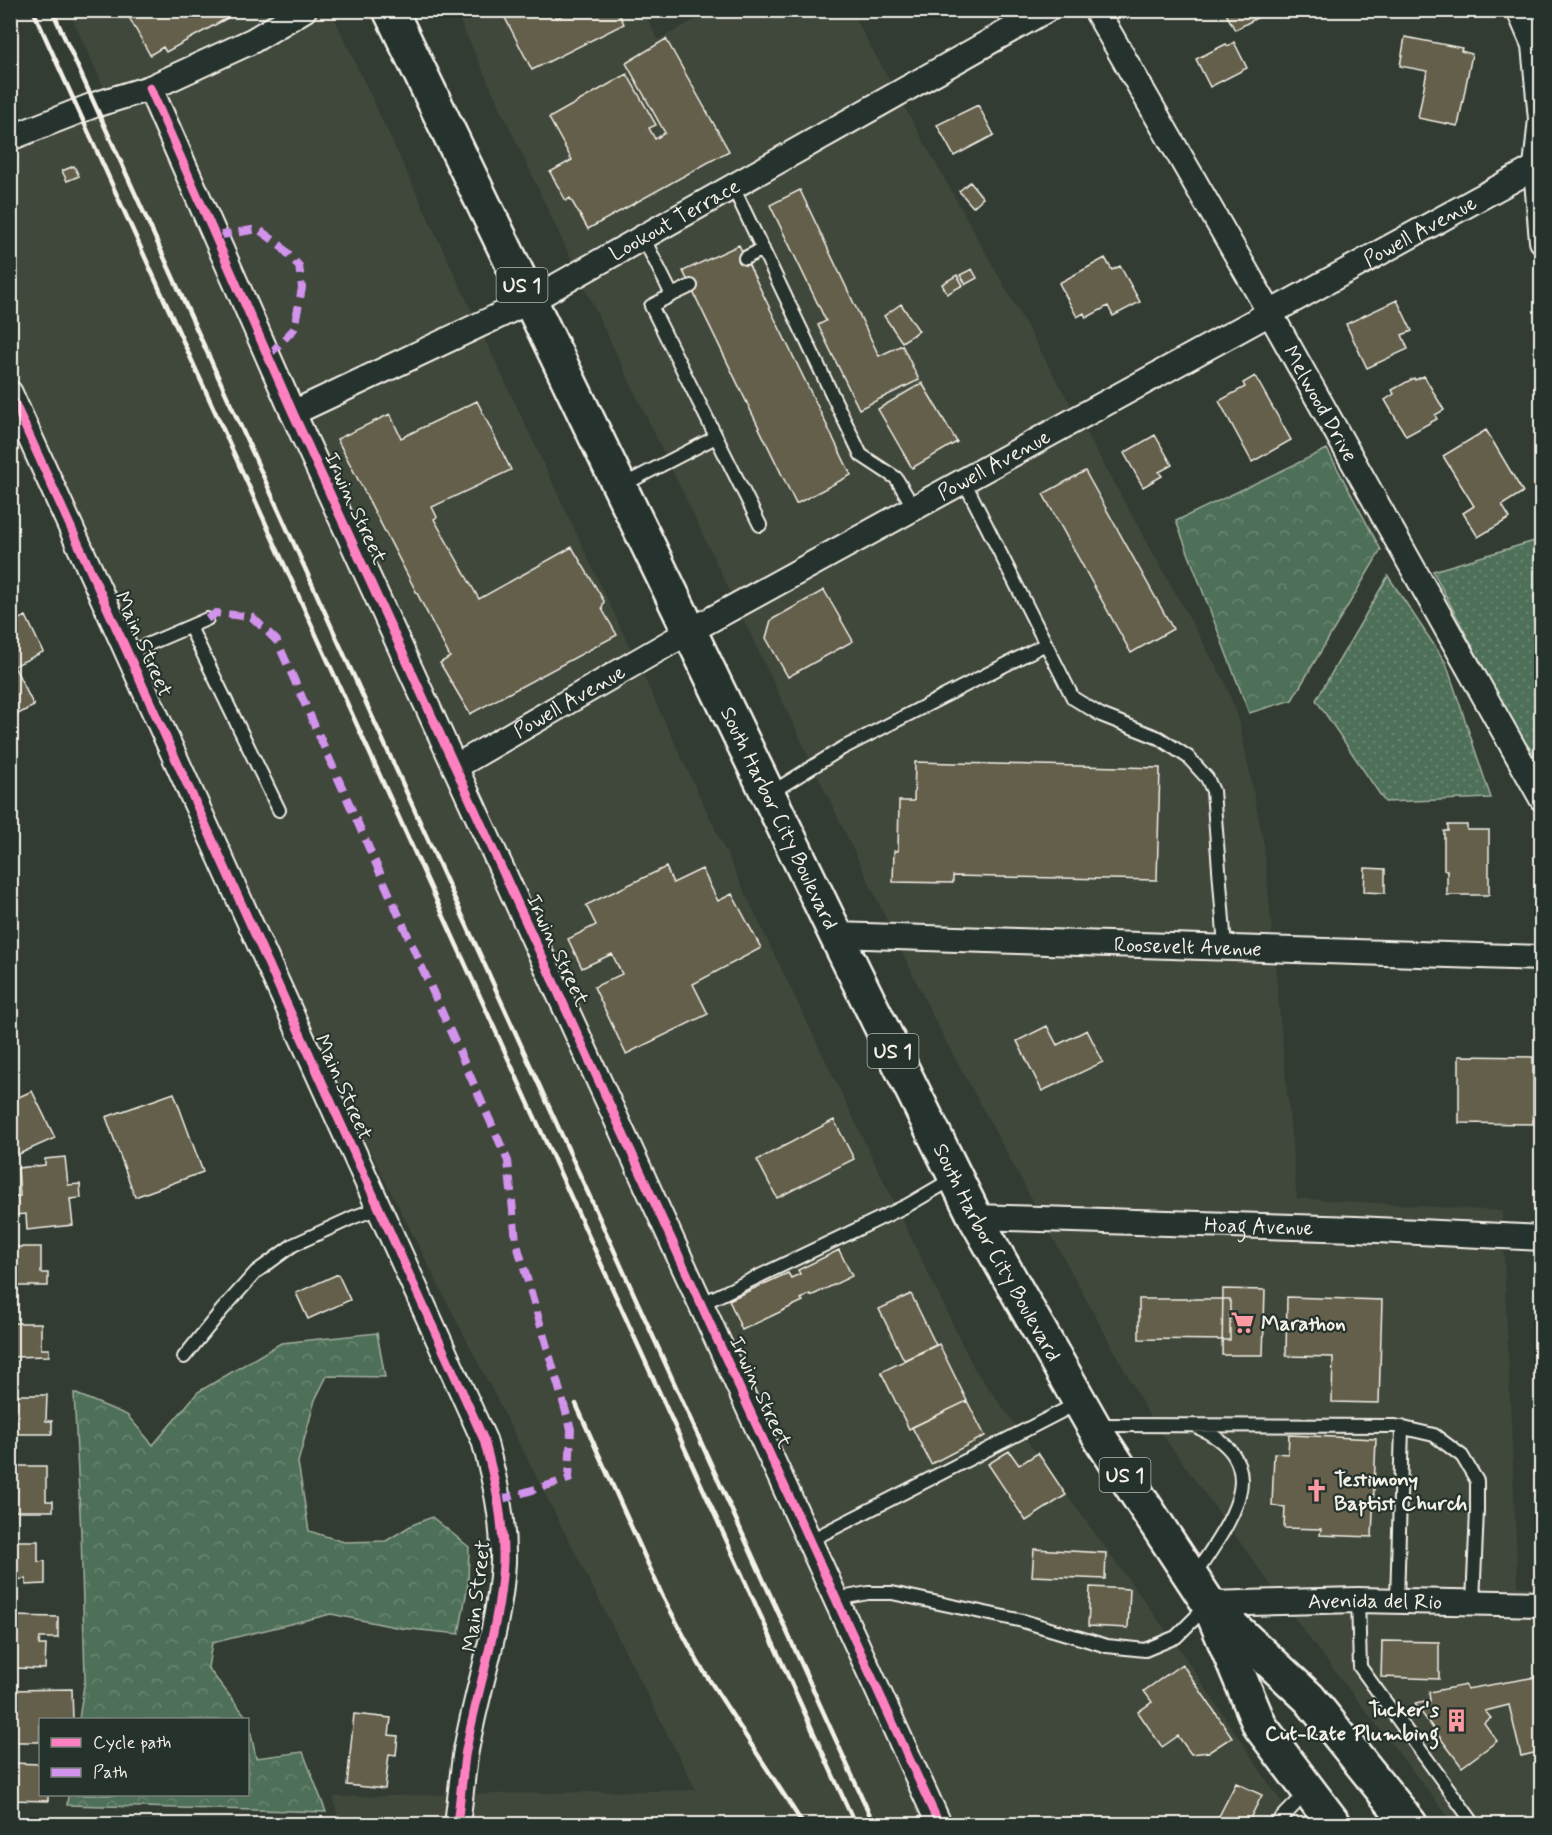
<svg xmlns="http://www.w3.org/2000/svg" width="1552" height="1835" viewBox="0 0 1552 1835" font-family="Mynerve,sans-serif">
<style>
.built{fill:#41463a}
.grass{fill:url(#grass-dots);stroke:#a2b0a0;stroke-width:1.5}
.forest{fill:url(#forest-crowns);stroke:#a2b0a0;stroke-width:1.5}
.building{fill:#635f4c;stroke:#f4f1e8;stroke-width:1.5}
.lines{fill:none;stroke-linecap:round;stroke-linejoin:round}
.lane-casing{stroke:#f4f1e8;stroke-width:16}
.street-casing{stroke:#f4f1e8;stroke-width:28}
.primary-casing{stroke:#f4f1e8;stroke-width:38}
.lane{stroke:#26332d;stroke-width:12}
.street{stroke:#26332d;stroke-width:24}
.primary{stroke:#26332d;stroke-width:33}
.rail{stroke:#f4f1e8;stroke-width:4.5}
.quiet{stroke:#d193ec;stroke-width:8;stroke-dasharray:15 8;stroke-linecap:butt}
.cycleway-casing{stroke:#26332d;stroke-width:13}
.cycleway{stroke:#ff80c0;stroke-width:9}
.labels{text-anchor:middle;stroke-width:4.5;stroke-linejoin:round;paint-order:stroke}
.shield{fill:#26332d;stroke:#b6b8b0;stroke-width:1.5}
.shield-label{font-size:20px;font-weight:bold;fill:#f4f1e8}
.street-label{font-size:21px;fill:#f4f1e8;stroke:#26332d}
.poi-label{font-size:21px;font-weight:bold;fill:#f4f1e8;stroke:#26332d;text-anchor:start}
</style>
<defs>
<pattern id="grass-dots" width="8" height="8" patternUnits="userSpaceOnUse" patternTransform="scale(1.5)"><rect width="8" height="8" fill="#507059"/><path d="M2 2h.1M6 6h.1" fill="none" stroke="#6a8571" stroke-width="1.8" stroke-linecap="round"/></pattern>
<pattern id="forest-crowns" width="20" height="18" patternUnits="userSpaceOnUse" patternTransform="scale(1.5)"><rect width="20" height="18" fill="#507059"/><path d="M2 6a3 3 0 1 1 6 0M12 15a3 3 0 1 1 6 0" fill="none" stroke="#6a8571"/></pattern>
</defs>
<rect width="100%" height="100%" fill="#323c33"/>
<filter id="ink" filterUnits="userSpaceOnUse"><feTurbulence type="fractalNoise" baseFrequency=".0167" numOctaves="2"/><feDisplacementMap in="SourceGraphic" scale="12" xChannelSelector="R" yChannelSelector="G"/><feConvolveMatrix kernelMatrix="1 2 1 2 8 2 1 2 1" color-interpolation-filters="sRGB"/></filter>
<g filter="url(#ink)">
<path class="built" d="M69,11H331L765,935L974,1368L1181,1651L1296,1824H328L333,1823L337,1815L336,1807L333,1797L696,1790L115,651L11,435V145L105,90Z
M455,11H644L658,40L711,11H851L1225,682L1239,720L1264,845L1297,1198L1502,1211L1518,1586L1541,1589V1824H1454L1312,1642L1151,1419L935,1021L562,240Z
M75,1819L294,1824H75Z"/>
<path class="grass" d="M1541,539V762L1517,732L1433,571Z
M1388,576L1446,663L1491,798L1385,802L1316,700Z"/>
<path class="forest" d="M1327,449L1381,550L1292,700L1249,713L1176,521Z
M377,1333L385,1377L327,1376L315,1400L298,1462L309,1531L344,1542L386,1541L412,1525L432,1517L469,1547L468,1584L459,1634L400,1628L331,1614L212,1643L208,1668L248,1719L256,1758L303,1752L326,1812L67,1805L68,1795L248,1794V1720L79,1719L85,1678L81,1533L74,1393L127,1415L153,1445L198,1392L281,1343Z"/>
<path class="building" d="M125,10H242L166,52L163,47L150,55Z
M504,10H554L557,18L572,10H617L624,24L532,70L502,12Z
M1224,10H1271L1235,30Z
M1405,37L1462,48L1461,51L1472,54L1458,126L1418,118L1427,71L1400,66Z
M666,39L729,151L588,229L570,198L566,201L550,172L572,160L549,118L627,74L656,125L649,128L655,139L665,133L626,63Z
M1234,42L1247,68L1210,87L1196,59L1226,44L1228,46Z
M978,105L994,135L954,156L937,125Z
M74,166L79,176L67,181L62,171Z
M970,182L983,198L973,207L959,191Z
M800,190L879,356L902,345L919,380L859,409L818,325L826,321L770,205Z
M739,245L851,475L796,504L683,271Z
M1105,258L1112,270L1120,266L1140,302L1113,316L1108,306L1086,318L1084,313L1077,317L1059,283Z
M972,269L977,278L966,284L960,275Z
M957,275L963,285L947,294L942,284Z
M1397,300L1412,331L1402,335L1408,349L1367,368L1346,324Z
M901,304L919,331L902,342L884,316Z
M1255,376L1291,440L1252,462L1219,401L1245,387L1243,383Z
M1424,376L1444,410L1435,415L1437,419L1406,436L1385,400L1394,394L1392,390L1414,378L1415,380Z
M922,383L957,442L912,468L878,409Z
M477,401L511,470L432,507L437,517L434,519L479,599L572,547L604,601L602,609L617,635L470,714L440,663L450,657L337,439L390,414L401,438Z
M1486,430L1523,492L1502,505L1510,518L1478,537L1463,513L1474,506L1443,456Z
M1155,435L1172,465L1159,472L1162,476L1143,487L1124,453Z
M1085,471L1173,629L1131,653L1043,494Z
M824,590L853,641L788,677L766,638L771,620Z
M26,616L43,652L14,666L34,706L10,718V623Z
M915,762L1160,768L1157,880L953,876V883L893,882L894,851H898L899,801H914Z
M1448,825H1467V830H1489V895H1447V870H1444V831H1448Z
M666,867L673,883L702,869L718,901L732,894L761,948L693,984L708,1014L626,1054L594,987L622,974L612,954L582,968L568,939L596,925L586,905Z
M1365,868L1385,869V893L1364,892Z
M1047,1026L1057,1045L1087,1030L1103,1062L1042,1091L1017,1041Z
M1459,1056L1533,1057V1124L1459,1123Z
M32,1091L55,1138L10,1158V1101Z
M174,1093L203,1172L135,1197L106,1117Z
M834,1120L854,1159L777,1198L757,1160Z
M65,1157L68,1185L80,1184L81,1198L70,1199L73,1225L27,1230L26,1214L14,1215L12,1197L20,1196L18,1168L45,1165V1159Z
M11,1247H41V1273H48V1286H10Z
M839,1250L852,1276L811,1296L810,1294L801,1299L803,1301L742,1330L729,1300L788,1273L791,1278L800,1274L798,1270Z
M338,1274L350,1300L308,1319L296,1293Z
M1223,1289L1265,1290L1263,1355H1222Z
M911,1294L936,1345L904,1360L879,1309Z
M1287,1297L1382,1300L1379,1403L1332,1402L1333,1357L1286,1356Z
M1139,1299H1230V1340L1139,1339Z
M10,1323H41V1349H49V1356L10,1357Z
M939,1344L967,1401L909,1429L881,1372Z
M16,1395H47L46,1421H52V1434H16Z
M967,1401L985,1436L931,1464L912,1427Z
M1289,1435L1376,1439L1372,1537L1320,1535L1321,1529L1284,1528L1285,1507L1272,1506L1274,1453L1288,1454Z
M1009,1451L1019,1465L1038,1453L1066,1495L1026,1521L988,1464Z
M12,1466H46V1501H53V1511H10V1496H12Z
M10,1541H38V1562L45,1561V1584L26,1585V1579L10,1580Z
M1034,1549L1106,1553L1105,1579L1032,1576Z
M1090,1587L1130,1589L1128,1628L1088,1626Z
M10,1616L58,1617V1638H40L39,1645H46L45,1669L13,1668V1653H10Z
M1382,1641L1439,1642V1679L1381,1677Z
M1182,1664L1232,1737L1209,1752L1191,1754L1178,1736L1162,1747L1138,1712L1152,1702L1144,1691Z
M1542,1676V1751L1521,1756L1509,1705L1485,1711L1491,1718L1484,1723L1497,1741L1462,1767L1415,1704L1430,1701L1429,1692L1466,1685L1467,1689Z
M72,1689L73,1720H40V1742H10V1690Z
M354,1714L391,1718L389,1735L398,1736L396,1755L389,1754L385,1789L347,1785Z
M11,1763L40,1764V1794H48V1801L10,1800Z
M1236,1783L1262,1795L1247,1824H1215Z"/>
<g class="lines">
<defs>
<path id="lane" d="M733,187L861,455L896,478L914,508
M643,237L672,295L651,306L760,525
M745,258L763,249
M672,295L691,286
M964,481L1073,698L1101,715L1159,738L1188,757L1207,778L1213,791L1225,947
M621,486L716,437
M190,627L279,810
M128,653L207,619
M769,794L841,749L1046,644
M701,1304L908,1205L954,1178
M184,1357L222,1310L256,1272L293,1245L354,1217L379,1208
M1097,1425L1395,1426L1434,1435L1462,1456L1477,1481V1511L1473,1602
M809,1541L1078,1403
M1195,1575C1227,1525 1279,1464 1197,1427
M836,1599L868,1593H892L1023,1621L1107,1646L1145,1650L1176,1637L1208,1605
M1358,1600L1360,1667L1474,1824
M1397,1601L1402,1427
M1276,1824L1308,1791"/>
<g id="street">
<path id="s1" d="M1096,10L1270,313L1542,799"/>
<path d="M1519,10L1534,45L1541,119L1536,167L1542,241"/>
<path d="M150,88L293,413L939,1824"/>
<path d="M10,138L94,105L150,88L252,41L304,10"/>
<path d="M10,393L484,1440C495,1480 504,1519 503,1562C500,1628 476,1691 465,1756C462,1779 460,1802 457,1824"/>
<path id="s2" d="M293,413L530,301L1046,10"/>
<path id="s3" d="M455,767L690,631L1536,167"/>
<path id="s4" d="M836,935L1542,958"/>
<path id="s5" d="M975,1217L1356,1229L1542,1238"/>
<path id="s6" d="M1209,1604L1358,1600L1542,1604"/>
</g>
<g id="primary">
<path id="s7" d="M390,10L836,935L975,1217L1102,1441L1209,1604L1260,1726L1334,1824"/>
<path d="M1218,1613L1309,1698L1410,1824"/>
</g>
</defs>
<use href="#lane" class="lane-casing"/>
<use href="#street" class="street-casing"/>
<use href="#primary" class="primary-casing"/>
<use href="#lane" class="lane"/>
<use href="#street" class="street"/>
<use href="#primary" class="primary"/>
<path class="rail" d="M33,10L855,1824
M52,10L874,1824
M576,1404L662,1595L699,1664L803,1824"/>
<path class="quiet" d="M216,236L258,229L280,245L299,266L302,288L294,329L268,356
M207,619L216,613L252,617L277,641L508,1161L516,1241L571,1429L569,1479L499,1500"/>
<defs>
<path id="cycleway" d="M150,88L293,413L939,1824
M10,393L484,1440C495,1480 504,1519 503,1562C500,1628 476,1691 465,1756C462,1779 460,1802 457,1824"/>
</defs>
<use href="#cycleway" class="cycleway-casing"/>
<use href="#cycleway" class="cycleway"/>
</g>
</g>
<defs>
<symbol id="supermarket-bare" viewBox="-9 -9 18 18"><path d="M-6-5.5h2.5l.6 2H6L4.5 2H-2.5L-4.4-4H-6ZM-1.5 3.2a1.3 1.3 0 1 0 .1 0ZM3 3.2a1.3 1.3 0 1 0 .1 0Z" fill="#ff9aa2" stroke="#26332d" stroke-width="2.5" paint-order="stroke"/></symbol>
<symbol id="church-bare" viewBox="-9 -9 18 18"><path d="M-1.2-6h2.4v3.5h3.3v2.4h-3.3V6h-2.4V-.1h-3.3v-2.4h3.3Z" fill="#ff9aa2" stroke="#26332d" stroke-width="2.5" paint-order="stroke"/></symbol>
<symbol id="building-bare" viewBox="-9 -9 18 18"><path d="M-4-6H4V6H1V3H-1V6H-4ZM-2.5-4.3h1.7v1.8h-1.7ZM.8-4.3h1.7v1.8H.8ZM-2.5-1h1.7V.8h-1.7ZM.8-1h1.7V.8H.8Z" fill="#ff9aa2" stroke="#26332d" stroke-width="2.5" paint-order="stroke"/></symbol>
</defs>
<g fill-rule="evenodd">
<use href="#supermarket-bare" x="1226" y="1306" width="33" height="33"/>
<use href="#church-bare" x="1300" y="1474" width="33" height="33"/>
<use href="#building-bare" x="1440" y="1704" width="33" height="33"/>
</g>
<g class="labels">
<g class="shield">
<rect x="496.5" y="268" width="51" height="34" rx="4.5"/>
<rect x="867.5" y="1034" width="51" height="34" rx="4.5"/>
<rect x="1099.5" y="1458" width="51" height="34" rx="4.5"/>
</g>
<g class="shield-label">
<text x="522" y="292">US 1</text>
<text x="893" y="1058">US 1</text>
<text x="1125" y="1482">US 1</text>
</g>
<g class="street-label">
<text dy="7" stroke="none"><textPath href="#s2" startOffset="428">Lookout Terrace</textPath></text>
<text dy="7" stroke="none"><textPath href="#s3" startOffset="1104">Powell Avenue</textPath></text>
<text dy="7" stroke="none"><textPath href="#s1" startOffset="453">Melwood Drive</textPath></text>
<text dy="7" stroke="none"><textPath href="#s3" startOffset="618">Powell Avenue</textPath></text>
<text transform="translate(356 508) rotate(65)" y="7">Irwin Street</text>
<text transform="translate(144 644) rotate(66)" y="7">Main Street</text>
<text dy="7" stroke="none"><textPath href="#s3" startOffset="132">Powell Avenue</textPath></text>
<text dy="7" stroke="none"><textPath href="#s7" startOffset="897">South Harbor City Boulevard</textPath></text>
<text dy="7" stroke="none"><textPath href="#s4" startOffset="352">Roosevelt Avenue</textPath></text>
<text transform="translate(558 950) rotate(65)" y="7">Irwin Street</text>
<text transform="translate(344 1087) rotate(66)" y="7">Main Street</text>
<text dy="7" stroke="none"><textPath href="#s5" startOffset="284">Hoag Avenue</textPath></text>
<text dy="7" stroke="none"><textPath href="#s7" startOffset="1383">South Harbor City Boulevard</textPath></text>
<text transform="translate(761 1392) rotate(65)" y="7">Irwin Street</text>
<text transform="translate(476 1596) rotate(-83)" y="7">Main Street</text>
<text dy="7" stroke="none"><textPath href="#s6" startOffset="166">Avenida del Rio</textPath></text>
</g>
<g class="poi-label">
<text x="1261" y="1330">Marathon</text>
<text x="1334" y="1486">Testimony<tspan x="1334" dy="24">Baptist Church</tspan></text>
<text x="1439" y="1716" text-anchor="end">Tucker's<tspan x="1439" dy="24">Cut-Rate Plumbing</tspan></text>
</g>
</g>
<rect width="1552" height="1835" fill="none" stroke="#26332d" stroke-width="36"/>
<rect x="18" y="18" width="1516" height="1799" fill="none" stroke="#f4f1e8" stroke-width="2" filter="url(#ink)"/>
<rect x="39" y="1718" width="210" height="78" fill="#26332d" stroke="#787f78" stroke-width="1.5"/>
<rect x="51" y="1738" width="30" height="9" fill="#ff80c0" stroke="#787f78" stroke-width="1.5"/>
<text x="93" y="1748" font-size="18" fill="#f4f1e8">Cycle path</text>
<rect x="51" y="1768" width="30" height="9" fill="#d193ec" stroke="#787f78" stroke-width="1.5"/>
<text x="93" y="1778" font-size="18" fill="#f4f1e8">Path</text>
</svg>
